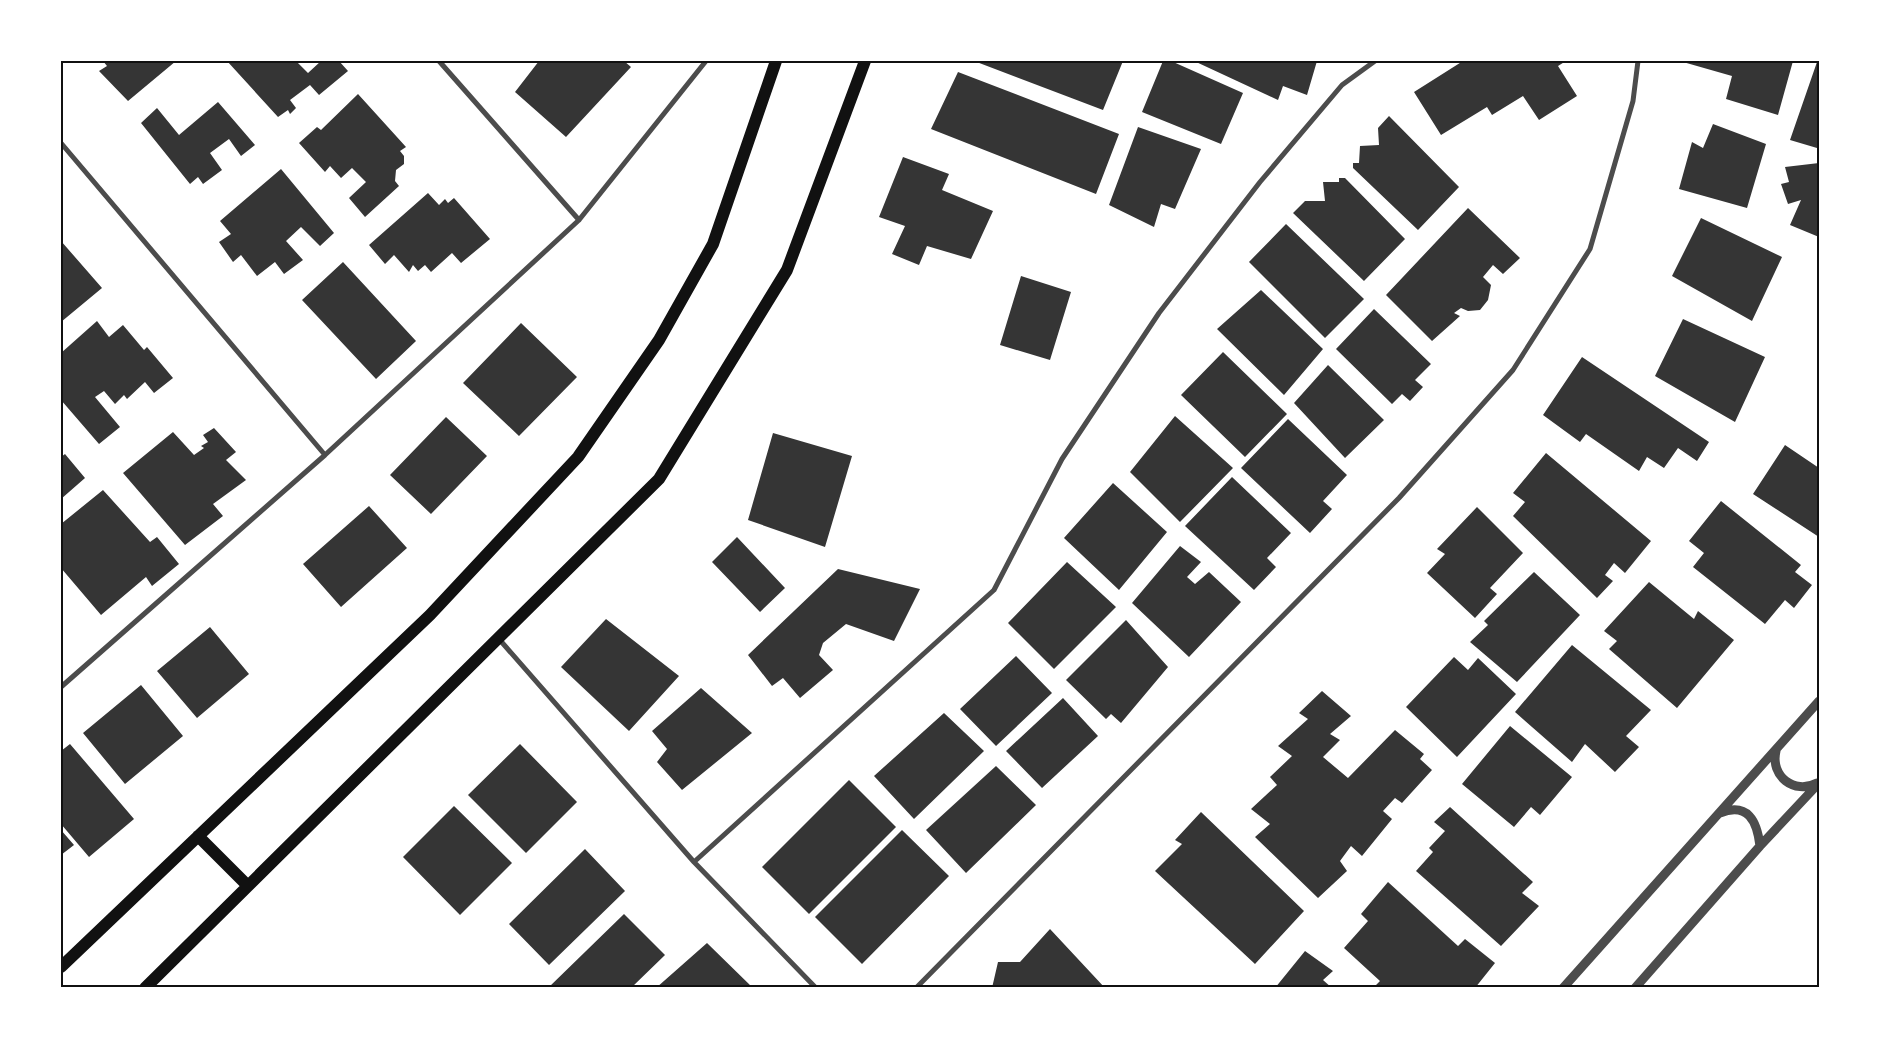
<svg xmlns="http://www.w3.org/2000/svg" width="1880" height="1049" viewBox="0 0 1880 1049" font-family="Lato,sans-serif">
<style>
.building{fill:#353535}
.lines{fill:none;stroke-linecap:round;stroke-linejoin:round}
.minor{stroke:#4c4c4c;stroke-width:5}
.tertiary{stroke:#4c4c4c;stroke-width:9}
.primary{stroke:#111;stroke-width:12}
.neatline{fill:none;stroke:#111;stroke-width:2}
</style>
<rect width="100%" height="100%" fill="#fff"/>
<path class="building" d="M103,61H176L128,101L99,71L107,66Z
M227,61H296L308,73L321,61H339L348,71L319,95L310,85L290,100L296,108L290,114L288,110L278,117Z
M539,61H624L631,67L566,137L515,92Z
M974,61H1123L1103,110Z
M1163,61H1171L1243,93L1221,144L1142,112Z
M1194,61H1317L1307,95L1283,86L1278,100Z
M1463,61H1566L1558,66L1577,96L1539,120L1523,96L1492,115L1487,107L1441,135L1414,92Z
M1793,61L1778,115L1726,99L1732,76L1683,62Z
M1817,62H1819L1817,148L1790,140Z
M958,72L1119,134L1096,194L931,129Z
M358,94L406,147L400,151L404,156V164L396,170L395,181L399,186L365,217L349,198L366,182L352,168L341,178L330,166L325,172L299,143L317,127L321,130Z
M218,102L255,145L241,156L229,139L210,153L222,170L203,184L198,177L190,184L141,123L157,108L179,135Z
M1389,116L1459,187L1418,230L1353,168V163H1359L1360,146L1379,145L1378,128Z
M1713,124L1766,144L1747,208L1679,189L1692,142L1703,148Z
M1138,127L1201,149L1175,209L1161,204L1154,227L1109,205Z
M903,157L949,174L942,190L993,211L971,259L927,246L919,265L892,254L905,226L879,217Z
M1819,163V237L1790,225L1801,200L1788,204L1781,184L1789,182L1785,167Z
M281,169L334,233L320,246L301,227L286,241L303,260L284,274L275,262L257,276L241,255L233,262L219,242L231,234L220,221Z
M1339,178H1345L1405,239L1364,281L1293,213L1305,201H1325L1323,182H1339Z
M428,193L439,205L445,199L448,203L454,198L490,239L461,263L452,253L431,272L425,265L418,271L413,265L409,272L394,255L385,264L369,245Z
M1468,208L1520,258L1503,274L1493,265L1483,277L1491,285L1488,300L1480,310L1468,311L1461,308L1454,313L1460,316L1432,341L1386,295Z
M1701,218L1782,257L1752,321L1672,276Z
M1286,224L1364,299L1325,338L1249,262Z
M61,241L102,288L61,322Z
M343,262L416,341L376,379L302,300Z
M1021,276L1071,292L1050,360L1000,345Z
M1261,290L1323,349L1284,395L1217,329Z
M1374,309L1431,364L1415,380L1423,387L1410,401L1402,394L1392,404L1336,349Z
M1683,319L1765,357L1735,422L1655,376Z
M97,321L109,337L123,325L144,350L147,347L173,378L154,393L145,382L127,399L124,395L115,404L104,391L95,397L120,427L99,444L61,400V353Z
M521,323L577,377L519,436L463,383Z
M1223,352L1287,414L1245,457L1181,395Z
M1582,357L1709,442L1697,461L1678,448L1664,468L1647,457L1639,471L1586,434L1580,442L1543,415Z
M1328,365L1384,420L1345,458L1294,403Z
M1175,416L1233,468L1180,522L1130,472Z
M446,417L487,456L431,514L390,475Z
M1288,419L1347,475L1323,501L1332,509L1310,533L1241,468Z
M214,428L236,452L226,460L246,480L213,504L223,516L185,545L123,473L173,432L194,455L204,448L201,446L208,442L203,435Z
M773,433L852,456L825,547L748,520Z
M1785,445L1819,468V537L1753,494Z
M1546,453L1651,541L1625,573L1614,563L1605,575L1613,581L1597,598L1513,516L1525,502L1513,493Z
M65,454L85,478L61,499V457Z
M1232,477L1291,533L1267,558L1276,567L1254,590L1185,526Z
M1113,483L1167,532L1119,590L1064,538Z
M103,490L150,542L157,537L179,564L152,586L146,577L101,615L61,568V524Z
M1721,501L1801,565L1795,572L1812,585L1794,608L1785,600L1765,624L1693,567L1704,553L1689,541Z
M369,506L407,548L341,607L303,564Z
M1477,507L1523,553L1490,588L1497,594L1475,618L1427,573L1445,554L1437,549Z
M737,537L785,588L760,612L712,562Z
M1180,546L1201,562L1187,577L1195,584L1209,572L1241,602L1189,657L1132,603Z
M1067,562L1116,607L1054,669L1008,623Z
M838,569L920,589L894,641L846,624L823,643L819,655L833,670L800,698L783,678L772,686L748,655Z
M1534,572L1580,615L1517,682L1470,642L1488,625L1484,621Z
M1649,582L1694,619L1698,611L1734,640L1677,708L1609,649L1617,641L1604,631Z
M606,619L679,676L629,731L561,667Z
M1126,620L1168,667L1121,723L1111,714L1106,719L1066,680Z
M210,627L249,674L197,718L157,671Z
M1572,645L1651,710L1626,736L1639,747L1615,772L1585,744L1572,762L1515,712Z
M1016,656L1052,693L996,746L960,709Z
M1454,657L1468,670L1478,658L1516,694L1457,757L1406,707Z
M141,685L183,736L125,784L83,733Z
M701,688L752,733L682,790L657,762L667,749L652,731Z
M1322,691L1351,716L1330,734L1340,740L1323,757L1348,778L1395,730L1424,754L1420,759L1432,770L1402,803L1395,798L1383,811L1392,819L1362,856L1351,846L1340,861L1347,871L1318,898L1255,837L1270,824L1251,809L1277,785L1270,777L1292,756L1278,746L1308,719L1299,713Z
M1063,698L1098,736L1042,788L1006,751Z
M944,713L984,751L914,819L874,776Z
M1510,726L1572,777L1540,815L1531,807L1514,827L1462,784Z
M70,744L134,819L89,857L61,824V751Z
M520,744L577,802L526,853L468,795Z
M996,766L1036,805L966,873L926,830Z
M849,780L896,827L809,914L762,867Z
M454,806L512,863L460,915L403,857Z
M1450,807L1533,882L1522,893L1539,906L1501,946L1416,871L1433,852L1429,848L1445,831L1434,822Z
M1201,812L1304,911L1255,964L1155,871L1182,844L1175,840Z
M61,830L74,845L61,855Z
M902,830L949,876L862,964L815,917Z
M585,849L625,891L549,965L509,924Z
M1388,882L1458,946L1465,939L1495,963L1475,988H1373L1380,981L1344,948L1368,921L1361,914Z
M624,914L665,955L631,988H548Z
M1050,929L1105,988H992L998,962H1020Z
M707,943L753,988H656Z
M1305,951L1333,971L1323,980L1332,988H1275Z"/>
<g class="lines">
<path class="minor" d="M439,61L579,220
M61,143L325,455
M499,639L694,862L816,988
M61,687L325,455L579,220L706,61
M694,862L994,590L1062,459L1159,313L1260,182L1342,85L1375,61
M916,988L1399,498L1513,370L1590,249L1633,101L1638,61"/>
<path class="tertiary" d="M1776,751C1770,776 1794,795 1817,783
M1720,813C1748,802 1757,821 1760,846
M1563,988L1819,701
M1635,988L1760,846L1819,783"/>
<path class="primary" d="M198,836L248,886
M61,967L430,615L578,457L659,340L713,244L776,61
M145,988L659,479L787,270L865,61"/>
</g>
<rect width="1880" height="1049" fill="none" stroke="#ffffff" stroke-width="125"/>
<rect x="62" y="62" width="1756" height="924" class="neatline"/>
</svg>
